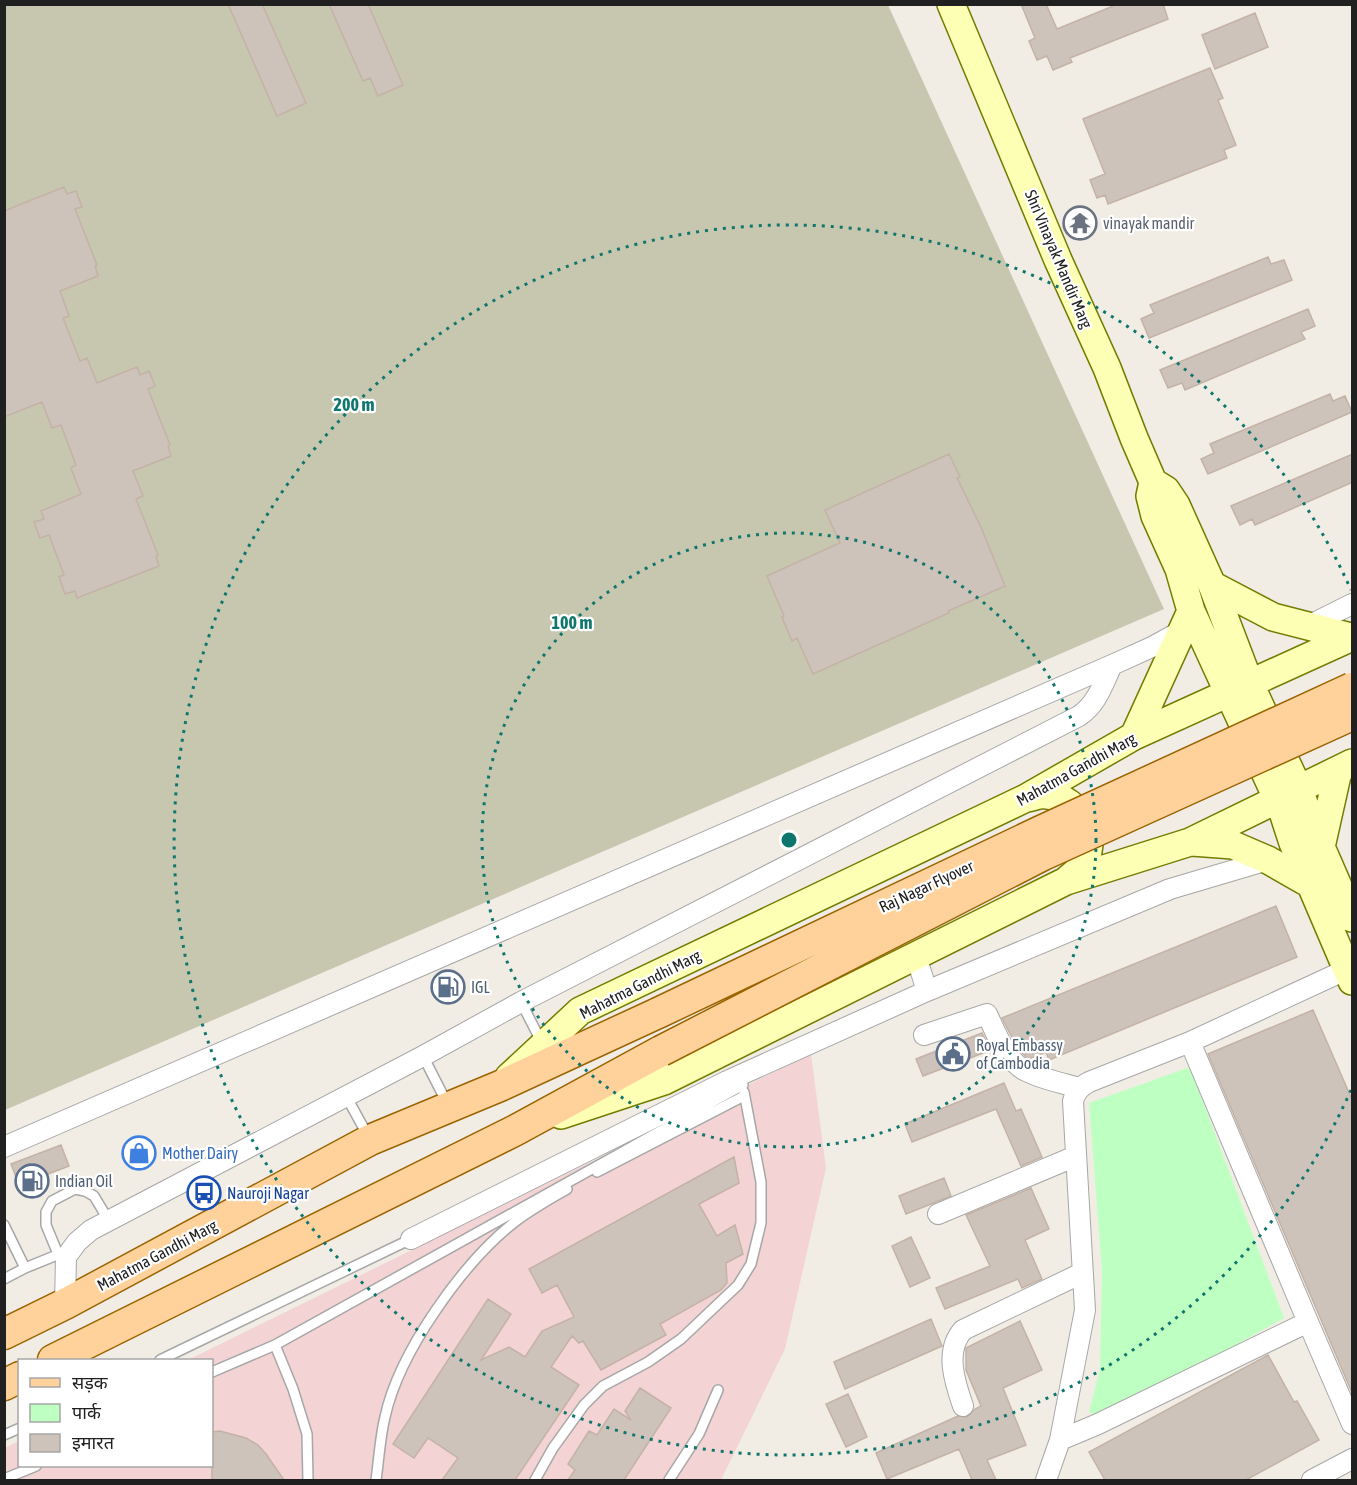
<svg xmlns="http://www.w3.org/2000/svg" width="1357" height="1485" viewBox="0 0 1357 1485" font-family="'Asap Condensed','Noto Sans Devanagari',sans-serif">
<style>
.commercial{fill:#f3d3d3}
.construction{fill:#c7c6af}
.park{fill:#beffc2}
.building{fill:#cec3ba;stroke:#c4b2a6;stroke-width:1.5}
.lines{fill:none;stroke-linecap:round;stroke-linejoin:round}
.lane-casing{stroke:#a7a7a7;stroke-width:12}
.street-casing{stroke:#a7a7a7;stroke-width:22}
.secondary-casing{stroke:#727d00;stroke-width:30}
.primary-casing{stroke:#9b6400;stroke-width:33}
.lane{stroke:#fff;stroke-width:9}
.street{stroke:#fff;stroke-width:20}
.secondary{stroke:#fdffb5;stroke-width:27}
.primary{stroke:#ffd29c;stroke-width:30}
.primary-bridge-casing{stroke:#9b6400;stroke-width:33;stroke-linecap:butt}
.primary-bridge{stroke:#ffd29c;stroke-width:30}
.ring{fill:none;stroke:#0f766e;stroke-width:3;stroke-dasharray:3 6}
.labels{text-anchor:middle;stroke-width:4.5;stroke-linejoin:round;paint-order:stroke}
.worship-label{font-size:16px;fill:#5b616d;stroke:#fff;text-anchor:start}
.street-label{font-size:16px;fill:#202020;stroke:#fff}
.service-label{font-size:16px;fill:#4e5e75;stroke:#fff;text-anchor:start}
.shop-label{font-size:16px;fill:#366cbe;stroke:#fff;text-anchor:start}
.transit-label{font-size:16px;fill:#164399;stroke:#fff;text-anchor:start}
.centre{fill:#0f766e;stroke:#fff;stroke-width:3}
.ring-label{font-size:18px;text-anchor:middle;font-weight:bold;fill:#0f766e;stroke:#fff;stroke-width:4.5;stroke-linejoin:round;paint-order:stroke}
</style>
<rect width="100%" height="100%" fill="#f1ede5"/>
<path class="commercial" d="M811,1054L826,1168L785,1349L721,1480H5V1448L19,1441L20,1466H212V1360H188Z"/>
<path class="construction" d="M5,5H888L1164,609L5,1110Z"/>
<path class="park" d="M1190,1067L1284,1318L1103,1419L1089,1412L1100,1369L1102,1271L1089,1103Z"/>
<path class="building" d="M228,4H262L306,103L277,116Z
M329,4H368L403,85L378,96L370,78L363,81Z
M1021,4H1046L1057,29L1118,4H1163L1168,19L1070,58L1072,62L1053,70L1047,56L1037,60L1029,41L1035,38Z
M1255,13L1268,47L1215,69L1202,35Z
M1210,68L1223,98L1218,100L1236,145L1224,150L1227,158L1108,204L1105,195L1097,198L1090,180L1105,174L1083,119Z
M64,187L67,194L76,191L82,207L75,209L97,265L95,266L98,276L60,291L69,316L63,318L80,361L87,358L97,383L137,367L140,375L149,371L155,386L148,389L170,445L168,446L171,456L133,471L143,496L136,499L158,555L156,556L159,566L77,598L75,591L65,594L59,577L64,575L49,535L40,538L34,522L44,519L41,511L81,494L71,468L76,465L61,425L52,428L42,402L4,417V211Z
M1268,257L1271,264L1284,260L1292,280L1149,338L1141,319L1154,313L1150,305Z
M1308,309L1315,326L1301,332L1305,339L1185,390L1182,383L1168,388L1160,370Z
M1330,394L1333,401L1345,396L1352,412L1208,474L1201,459L1214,453L1210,444Z
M949,454L960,477L957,478L980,525L1005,586L948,611L949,613L813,674L797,638L792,641L782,617L784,616L767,576L840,543L825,510Z
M1353,454V482L1255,525L1252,519L1240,525L1231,506Z
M1276,906L1297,957L1049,1060L1046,1052L1029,1059L1026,1057L1017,1047L1005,1024L1002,1018Z
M1313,1010L1353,1102V1395L1208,1054Z
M982,1033L991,1050L923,1076L916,1059Z
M1004,1083L1016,1111L1021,1109L1042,1157L1021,1166L996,1109L912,1142L905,1124Z
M61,1145L69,1166L19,1185L11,1164Z
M734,1157L739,1183L699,1204L717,1236L735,1225L743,1254L726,1263L727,1283L721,1290L660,1324L666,1335L601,1370L583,1341L579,1343L572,1336L551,1367L579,1385L515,1480H442L458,1458L428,1438L414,1458L393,1444L488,1299L511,1314L481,1360L509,1347L525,1357L542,1331L574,1317L557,1285L542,1293L529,1269Z
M944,1178L951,1196L906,1214L899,1196Z
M1031,1188L1049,1229L1025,1240L1042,1279L1022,1288L1018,1279L945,1309L936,1288L990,1266L966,1215Z
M911,1237L930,1278L910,1287L892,1246Z
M931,1319L942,1346L845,1389L834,1362Z
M1020,1321L1042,1370L1003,1388L1026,1445L987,1460L996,1480H972L959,1449L887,1479L876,1453L958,1416L967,1417L975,1409L981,1406L966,1370V1348Z
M1268,1355L1294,1402L1297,1401L1319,1440L1246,1480H1105L1089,1452Z
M640,1388L671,1408L624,1480H568L575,1470L568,1464L589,1431L597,1435L614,1409L631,1420L625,1411Z
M848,1394L867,1437L846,1447L826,1404Z
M220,1431L246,1438L258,1445L266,1454L284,1480H212V1432Z"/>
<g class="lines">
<defs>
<path id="lane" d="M521,1002L542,1043
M423,1056L448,1105
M346,1096L368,1136
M597,1172L744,1096
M4,1225L25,1268L4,1279
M58,1254L46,1225V1212L52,1201L75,1189L85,1191L94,1196L109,1221
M25,1268L62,1253
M275,1345L293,1389L307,1434L308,1480
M160,1360L411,1239
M212,1372L275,1345L743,1085
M4,1435L20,1428
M4,1479L36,1466
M376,1480C379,1459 380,1437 385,1417C399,1352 464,1261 516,1221C532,1209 550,1199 567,1189
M535,1480L553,1448L584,1405L603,1386L648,1362L681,1339L738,1285L751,1264L761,1223V1182L744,1092
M669,1480L699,1434L718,1390"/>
<path id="street" d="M1308,626L1352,604
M916,956L927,991
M924,1035L987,1014C996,1033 1006,1061 1026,1071C1042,1079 1062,1083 1079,1088
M1190,1042L1308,1322L1352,1424
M4,1147L1112,665L1154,646L1183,630
M938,1214L1076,1156
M411,1239L727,1081L927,991L1170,889L1268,860
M65,1304L66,1257L77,1242L91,1230L423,1056L521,1002L1079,716C1097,704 1103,684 1112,665
M963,1406C955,1383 944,1351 963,1330L1082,1273
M1060,1440L1098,1424L1308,1322
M1046,1480L1060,1440L1085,1310L1073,1101C1076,1091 1080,1087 1089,1082L1190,1042L1352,967
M1312,1480L1352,1459"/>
<path id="secondary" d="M951,4L1058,260L1107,368L1134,438L1153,482L1150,496L1155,516L1179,569L1191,611L1282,809L1293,843L1352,981
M1153,482L1166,490L1176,505L1212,585L1249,682L1298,788L1321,847L1352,918
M1212,585L1273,617L1351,637
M1134,736L1191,611
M1027,798C1033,797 1040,794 1046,795C1081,797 1102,841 1080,868C1076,873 1070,877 1066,881
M1192,842L1233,845L1268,860L1310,884
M1321,847L1338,771
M509,1077L580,1011L1026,798L1134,736L1352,637
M561,1115L664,1081L1066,881L1190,842L1352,763"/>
<path id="primary" d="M4,1334L65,1304L370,1140L500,1086L658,1013
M53,1360L514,1131L661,1051
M4,1385L20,1377"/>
</defs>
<use href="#lane" class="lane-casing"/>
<use href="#street" class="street-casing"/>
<use href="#secondary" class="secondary-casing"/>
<use href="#primary" class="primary-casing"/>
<use href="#lane" class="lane"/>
<use href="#street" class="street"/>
<use href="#secondary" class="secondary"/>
<use href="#primary" class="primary"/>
<defs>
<path id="primary-bridge" d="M658,1013L1041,831L1352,688
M661,1051L1043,855L1352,715"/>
</defs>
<use href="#primary-bridge" class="primary-bridge-casing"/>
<use href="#primary-bridge" class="primary-bridge"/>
</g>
<g class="ring">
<circle cx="789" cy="840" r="307"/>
<path d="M1351 1090A615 615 0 1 1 1351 590"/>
</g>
<defs>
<symbol id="temple-ring" viewBox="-11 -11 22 22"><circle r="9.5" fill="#fff" stroke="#6b7280" stroke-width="1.5"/><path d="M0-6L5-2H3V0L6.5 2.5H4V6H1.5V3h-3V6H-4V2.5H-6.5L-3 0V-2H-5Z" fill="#6b7280"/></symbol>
<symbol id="fuel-ring" viewBox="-11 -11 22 22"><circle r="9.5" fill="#fff" stroke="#5c6f8a" stroke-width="1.5"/><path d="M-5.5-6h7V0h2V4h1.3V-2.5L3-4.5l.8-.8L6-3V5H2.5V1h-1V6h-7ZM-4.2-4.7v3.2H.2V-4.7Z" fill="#5c6f8a"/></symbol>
<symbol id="civic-ring" viewBox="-11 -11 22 22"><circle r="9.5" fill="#fff" stroke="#5c6f8a" stroke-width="1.5"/><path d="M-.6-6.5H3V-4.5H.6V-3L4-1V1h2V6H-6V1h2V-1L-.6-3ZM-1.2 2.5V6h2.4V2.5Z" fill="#5c6f8a"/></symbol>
<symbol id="shop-ring" viewBox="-11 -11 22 22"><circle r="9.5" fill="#fff" stroke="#3f7fe0" stroke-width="1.5"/><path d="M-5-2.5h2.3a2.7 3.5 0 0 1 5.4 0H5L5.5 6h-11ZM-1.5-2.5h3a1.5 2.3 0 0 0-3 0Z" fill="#3f7fe0"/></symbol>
<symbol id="bus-ring" viewBox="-11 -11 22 22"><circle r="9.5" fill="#fff" stroke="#1a4fb4" stroke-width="1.5"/><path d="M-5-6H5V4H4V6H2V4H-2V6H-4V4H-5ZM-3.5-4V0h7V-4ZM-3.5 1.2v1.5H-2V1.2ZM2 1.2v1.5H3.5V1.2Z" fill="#1a4fb4"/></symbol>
</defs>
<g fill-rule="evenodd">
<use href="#temple-ring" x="1061" y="204" width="38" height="38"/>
<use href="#fuel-ring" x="429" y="968" width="38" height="38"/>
<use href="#civic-ring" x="934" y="1035" width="38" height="38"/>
<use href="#shop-ring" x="120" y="1134" width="38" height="38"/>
<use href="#fuel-ring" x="13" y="1162" width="38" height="38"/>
<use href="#bus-ring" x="185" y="1174" width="38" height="38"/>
</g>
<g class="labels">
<g class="worship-label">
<text x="1103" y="229">vinayak mandir</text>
</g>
<g class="street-label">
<text transform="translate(1059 259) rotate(67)" y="6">Shri Vinayak Mandir Marg</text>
<text transform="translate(1076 769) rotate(-29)" y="6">Mahatma Gandhi Marg</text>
<text transform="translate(926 886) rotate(-25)" y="6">Raj Nagar Flyover</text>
<text transform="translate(640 984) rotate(-27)" y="6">Mahatma Gandhi Marg</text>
<text transform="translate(157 1255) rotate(-28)" y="6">Mahatma Gandhi Marg</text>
</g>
<g class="service-label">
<text x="471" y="993">IGL</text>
<text x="976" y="1051">Royal Embassy<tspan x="976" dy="18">of Cambodia</tspan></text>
<text x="55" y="1187">Indian Oil</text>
</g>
<g class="shop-label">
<text x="162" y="1159">Mother Dairy</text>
</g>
<g class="transit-label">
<text x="227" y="1199">Nauroji Nagar</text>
</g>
</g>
<circle cx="789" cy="840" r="9" class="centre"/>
<g class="ring-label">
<text x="354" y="411">200 m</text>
<text x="572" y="629">100 m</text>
</g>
<rect width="1357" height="1485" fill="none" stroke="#202020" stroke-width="12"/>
<rect x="18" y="1359" width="195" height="108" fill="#ffffff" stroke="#a6a6a6" stroke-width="1.5"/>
<rect x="30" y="1378" width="30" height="9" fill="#ffd29c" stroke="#a6a6a6" stroke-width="1.5"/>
<text x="72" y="1389" font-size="18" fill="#202020">सड़क</text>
<rect x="30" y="1404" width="30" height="18" fill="#beffc2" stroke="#a6a6a6" stroke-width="1.5"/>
<text x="72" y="1419" font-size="18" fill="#202020">पार्क</text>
<rect x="30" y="1434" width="30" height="18" fill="#cec3ba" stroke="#a6a6a6" stroke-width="1.5"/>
<text x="72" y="1449" font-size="18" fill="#202020">इमारत</text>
</svg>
